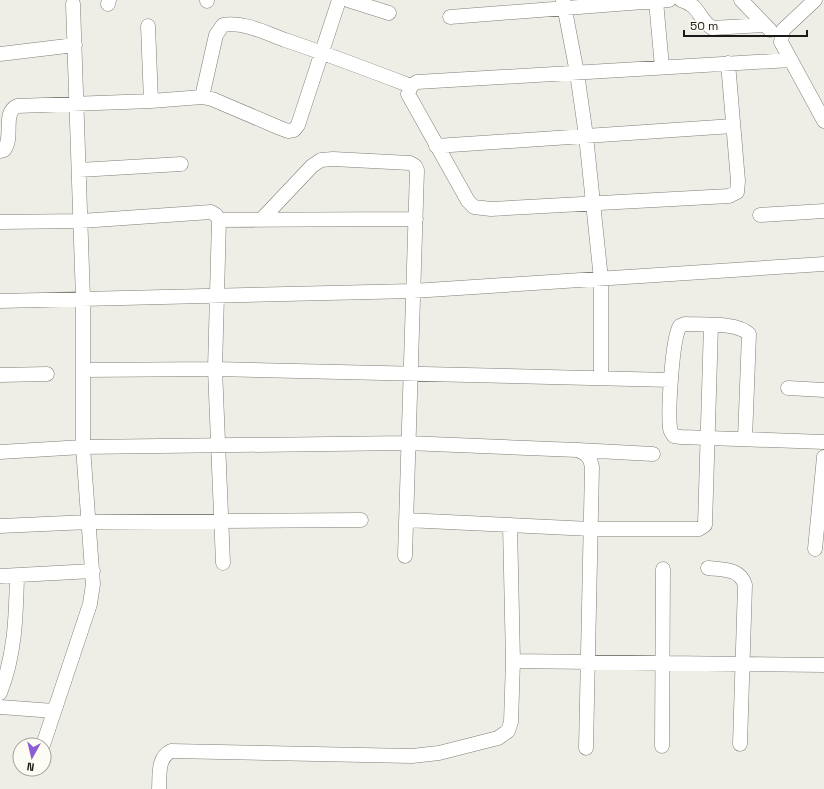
<svg xmlns="http://www.w3.org/2000/svg" width="824" height="789" viewBox="0 0 824 789" font-family="'Space Grotesk',sans-serif">
<style>
.lines{fill:none;stroke-linecap:round;stroke-linejoin:round}
.street-casing{stroke:#7f7e77;stroke-width:15}
.street{stroke:#fff;stroke-width:14}
</style>
<rect width="100%" height="100%" fill="#efeee6"/>
<g class="lines">
<defs>
<path id="street" d="M348,0L389,13
M563,0L577,73L586,136L601,279V378
M681,0C701,6 697,18 712,28L765,25
M741,0L770,30
M815,0L783,30L781,42L824,121
M207,1V0
M656,1L662,67
M108,4L109,0
M450,17L669,0
M148,26L151,101
M0,54L75,45
M728,63L738,181L737,192L729,196L491,209L474,207L468,201L408,94L411,86L417,82L791,60
M202,97L216,35L223,25C243,21 266,33 285,40C327,54 369,70 411,86
M436,146L733,126
M0,151L4,150C14,137 2,113 17,106L151,101L202,97L212,99L280,128L288,131L294,130L298,125L339,0
M79,170L181,164
M760,215L824,211
M219,220L416,219
M261,220L312,166L321,160L333,159L410,163L415,166L417,170L405,556
M0,222L81,221L211,212L216,215L219,220L215,369L223,563
M0,301L413,291L824,264
M83,370L215,369L671,380
M0,375L47,374
M788,388L824,390
M745,439L749,334C737,322 702,325 685,324L680,326C672,338 668,411 670,428C670,431 672,433 674,436L681,437L824,442
M578,450L653,454
M0,452L83,447L407,443L577,450C587,453 590,457 592,467L586,748
M406,520L591,529H699L705,525L711,325
M510,525L513,661L824,665
M0,526L89,522L361,520
M815,549L824,457
M708,568C723,570 740,568 745,585L740,744
M0,576L93,571
M0,693C15,655 16,617 17,576
M0,707L54,711
M43,745L90,604L93,584L83,447V299L73,4
M662,746L663,569
M159,789C160,775 157,758 171,751L412,756L439,753L498,738L508,731L511,722L513,661"/>
</defs>
<use href="#street" class="street-casing"/>
<use href="#street" class="street"/>
</g>
<g transform="translate(32 757) rotate(188)"><circle r="19" fill="#fdfcf4" stroke="#a3a29c"/>
<path d="M0-3L7 15L0 10L-7 15Z" fill="#8d5dd6"/>
<text y="-6" font-size="11" font-weight="bold" text-anchor="middle" fill="#1b1a18">N</text>
</g>
<path d="M684 30v6h123v-6" fill="none" stroke="#1b1a18" stroke-width="2"/>
<text x="690" y="30" font-size="12" fill="#1b1a18" stroke="#fdfcf4" stroke-width="3" paint-order="stroke">50 m</text>
</svg>
